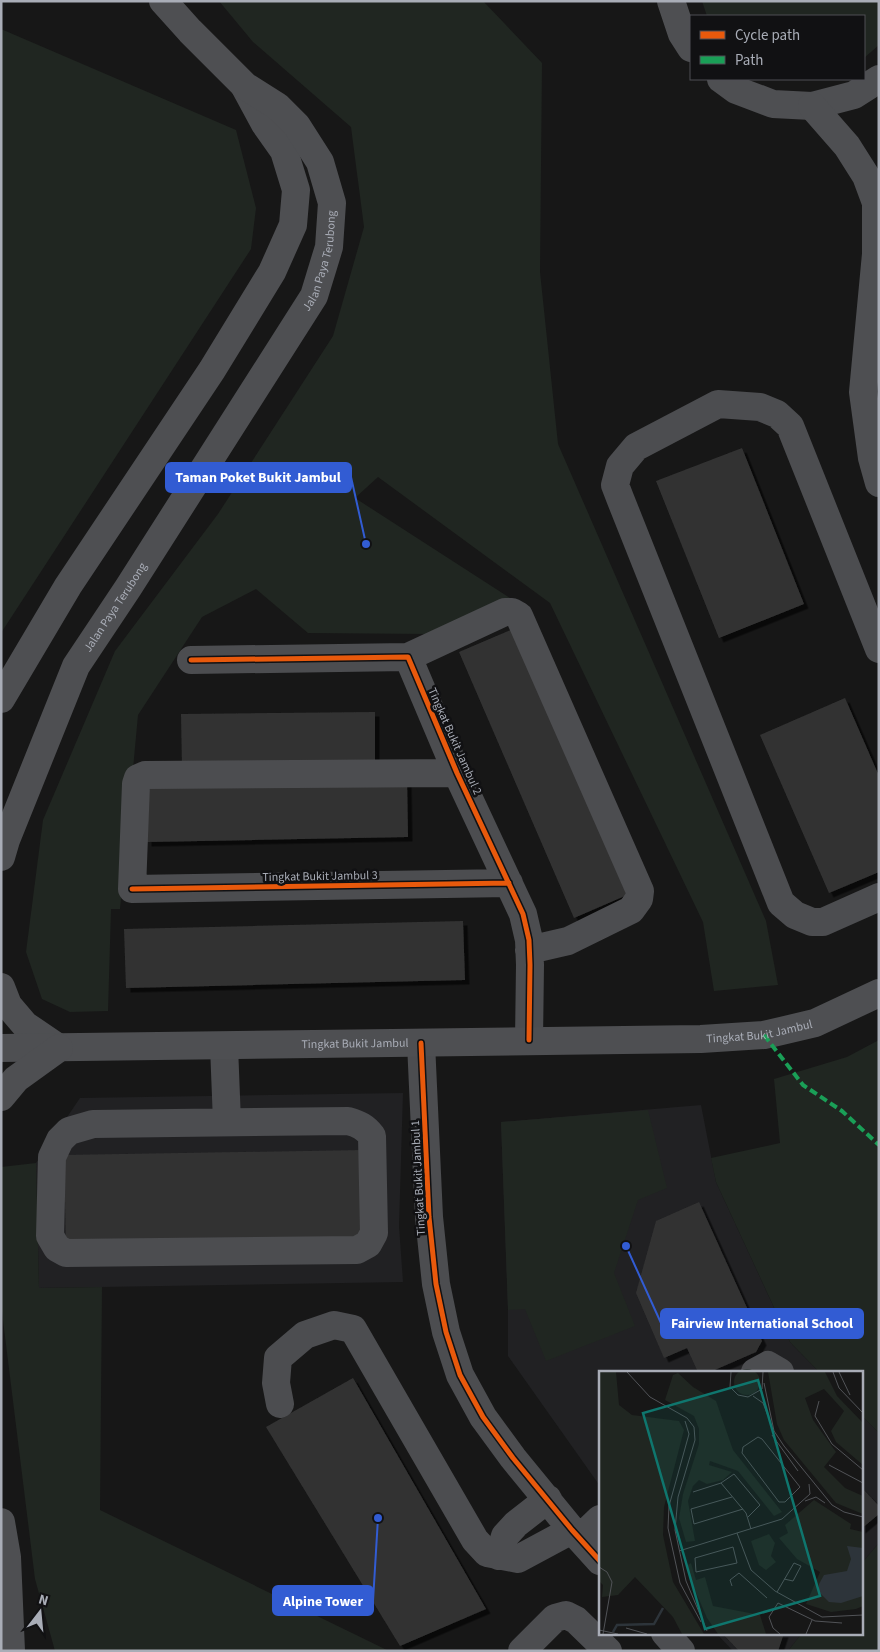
<svg xmlns="http://www.w3.org/2000/svg" width="880" height="1652" viewBox="0 0 880 1652" font-family="'Source Sans 3',sans-serif">
<style>
.built{fill:#212123}
.green{fill:#202621}
.building{fill:#323232;filter:url(#shadow)}
.lines{fill:none;stroke-linecap:round;stroke-linejoin:round}
.minor{stroke:#4c4d50;stroke-width:28}
.major{stroke:#4e4f52;stroke-width:28}
.quiet{stroke:#1a9f57;stroke-width:4;stroke-dasharray:8 4;stroke-linecap:butt}
.cycleway-casing{stroke:#111113;stroke-width:8}
.cycleway{stroke:#e8590c;stroke-width:5}
.labels{text-anchor:middle;stroke-width:5;stroke-linejoin:round;paint-order:stroke}
.street-label{font-size:12px;fill:#a9adb7;stroke:#111113}
.inset-river{fill:none;stroke:#2d343a;stroke-width:2.5}
.inset-road{fill:none;stroke:#515357;stroke-width:1}
.view{fill:#0f766e;fill-opacity:0.15;stroke:#0f766e;stroke-width:2.5}
.inset-edge{fill:none;stroke:#a9adb7;stroke-width:2.5}
.leader{fill:none;stroke:#325cd3;stroke-width:2}
.callout-dot{fill:#325cd3;stroke:#111113;stroke-width:2}
.callout{fill:#325cd3;stroke:#325cd3;stroke-width:2}
.callout-label{font-size:14px;text-anchor:middle;font-weight:bold;fill:#fff}
</style>
<defs>
<filter id="shadow"><feDropShadow dx="4.5" dy="4.5" stdDeviation="0" flood-color="#0009"/></filter>
</defs>
<rect width="100%" height="100%" fill="#171717"/>
<path class="built" d="M403,1093L399,1226L403,1282L39,1288L36,1163L80,1098Z
M701,1105L716,1182L790,1342L819,1372H600V1486L508,1356V1310L501,1122Z
M861,1415L879,1433V1543L861,1564Z
M716,1633H802L788,1651H733Z"/>
<path class="green" d="M219,1H483L542,63L540,272L558,444L766,921L778,985L714,991L703,922L550,603L378,477L355,498L510,598L430,634L308,633L256,589L202,617L138,715L120,909H111L108,1011L70,1012L42,999L26,952L43,820L115,651L218,514L333,336L364,227L351,127L253,42Z
M702,1H879V45L864,58V16H707Z
M1,29L236,130L256,208L251,249L1,633Z
M879,1040V1433L861,1415V1372H819L790,1342L716,1182L711,1158L780,1143L774,1079L847,1057Z
M648,1110L667,1188L638,1200L614,1273L635,1326L546,1361L525,1309L508,1310L501,1122Z
M36,1163L39,1288L102,1287L100,1510L389,1651H55L35,1579L1,1304V1167Z
M879,1543V1651H788L802,1633H861V1564Z"/>
<path class="building" d="M742,448L804,604L719,638L656,481Z
M513,629L627,895L574,918L459,652Z
M845,698L879,776V872L829,893L760,735Z
M375,712V766L182,767L181,714Z
M407,778L408,837L147,842L146,793L155,783Z
M463,921L465,980L126,988L124,929Z
M366,1150L368,1238L66,1244L64,1155Z
M699,1202L762,1341L756,1352L710,1372H698L687,1348L664,1358L636,1293L656,1221Z
M353,1378L486,1609L400,1646L266,1427Z
M861,1487L879,1506V1514L861,1529Z
M722,1633H784L778,1651H739Z"/>
<g class="lines">
<path class="minor" d="M879,649L790,426L777,414L760,407L718,404L636,447L620,466L615,485L620,498L781,903L795,915L812,922H823L879,897
M408,657L457,773L523,914L529,940L530,965L529,1040
M191,660L408,657L505,612H512L519,616L640,891L639,899L631,910L568,941L529,950
M457,773L145,775L138,778L136,784L132,889L509,883
M421,1043L429,1217L436,1284L446,1332L460,1375L483,1417L513,1458L572,1530L600,1561
M224,1046L227,1122
M348,1121C359,1124 365,1127 372,1136L374,1233L368,1244L357,1250L66,1253L57,1248L50,1236L52,1157L60,1140L69,1131L93,1124Z
M755,1372L768,1365L780,1372
M280,1404L276,1383L278,1358L305,1335L334,1325L353,1329L475,1540L487,1553L518,1559L572,1530
M580,1538L600,1519
M499,1556L505,1536L516,1524L548,1499
M665,1633L681,1651
M522,1651L555,1618L566,1615L576,1620L608,1651"/>
<g class="major">
<path d="M671,1L682,34L691,48"/>
<path d="M721,79L736,90L773,104L812,106L854,95L879,79"/>
<path d="M812,106L847,146L866,176L876,203V254L863,392L872,458L879,483"/>
<path d="M1,699L68,586L212,370L272,272L293,225L296,190L284,151L265,124L245,87"/>
<path id="s1" d="M1,857L6,840L76,666L128,588L314,296L329,247L332,203L320,162L297,126L277,106L245,86L190,31L163,1"/>
<path d="M1,987L8,1005L25,1025L59,1048"/>
<path id="s2" d="M1,1048L701,1039L764,1035L815,1023L879,993"/>
<path d="M1,1097L16,1079L59,1048"/>
<path d="M1,1522L7,1557L11,1651"/>
</g>
<path class="quiet" d="M764,1035L803,1085L842,1111L879,1145"/>
<defs>
<path id="cycleway" d="M191,660L408,657L457,773L523,914L529,940L530,965L529,1040
M132,889L509,883
M421,1043L429,1217L436,1284L446,1332L460,1375L483,1417L513,1458L572,1530L600,1561"/>
</defs>
<use href="#cycleway" class="cycleway-casing"/>
<use href="#cycleway" class="cycleway"/>
</g>
<g class="labels">
<g class="street-label">
<text dy="4" stroke="none"><textPath href="#s1" startOffset="681">Jalan Paya Terubong</textPath></text>
<text dy="4" stroke="none"><textPath href="#s1" startOffset="276">Jalan Paya Terubong</textPath></text>
<text transform="translate(455 741) rotate(66)" y="4">Tingkat Bukit Jambul 2</text>
<text transform="translate(320 876) rotate(-1)" y="4">Tingkat Bukit Jambul 3</text>
<text dy="4" stroke="none"><textPath href="#s2" startOffset="759">Tingkat Bukit Jambul</textPath></text>
<text dy="4" stroke="none"><textPath href="#s2" startOffset="354">Tingkat Bukit Jambul</textPath></text>
<text transform="translate(418 1178) rotate(-93)" y="4">Tingkat Bukit Jambul 1</text>
</g>
</g>
<g transform="translate(599 1371)">
<rect width="264" height="264" fill="#171717"/>
<path d="M135 11a13 13 0 1 1 26 0a13 13 0 1 1-26 0ZM0,1H17L20,34L33,44L80,50L85,59L65,136L64,164L74,211L105,263H83L74,246L36,206L19,224L3,226L4,214L0,210ZM169,1H226L238,25L264,52V94L237,71L232,60L245,40L225,18L206,27L214,49L237,81L225,96L246,117L264,125V143L237,132L185,69L178,53ZM79,2L94,16L117,30L134,79L183,141L175,145L139,100L111,90L110,94L133,101L124,109L108,113L100,109L94,115L89,130L96,170L87,171L80,147L84,123L100,73V58L95,45L66,29L74,4ZM215,129L252,153L251,158L264,161V235L257,238L232,241L207,233L221,201L198,188L180,167L189,162L186,154ZM170,163L176,172L172,185L177,191L167,199L160,194L152,170ZM92,192L97,209L106,206L114,235L161,244L167,263H119L108,247L92,210L87,195Z" fill="#202621"/>
<path d="M248,175L264,177V225L242,232L230,231L220,221V213L225,204L248,200L252,188Z" fill="#2d343a"/>
<path class="inset-river" d="M14,261L18,254L55,253L64,237"/>
<path class="inset-road" d="M28,1L51,26L88,47L95,56L96,69L79,126L76,159L87,210L108,260M132,1L131,16L139,24L149,26L163,18L164,1M234,1L240,17L264,42M240,1L251,24M165,12L175,60L185,75L233,134L245,141L264,146M154,25L164,32L169,45M220,30L216,45L233,73L264,99M86,50L90,63L70,135L69,157L81,212L102,251M173,64L199,100M159,66L163,68L201,116L186,131H180L143,82L144,76ZM230,94L264,112M122,112L147,142L152,158M94,121L122,112L135,103L161,134L149,146M133,126L92,138L95,153L144,138M206,130L217,126L226,132M138,162L152,199L176,220L223,246L264,244M134,176L138,192L97,201L96,187ZM80,180L183,148L211,123L210,113M0,196L8,201L13,211L4,263M133,215L131,209L140,202L168,227M178,221L195,192L202,195L194,210L185,208M27,257L48,263M0,259L19,263M181,263L174,257L170,246L179,232L216,250L243,252M207,263L213,249"/>
<path class="view" d="M159,9L221,225L106,258L44,42Z"/>
<rect width="264" height="264" class="inset-edge"/>
</g>
<path class="leader" d="M366 544L351 477M626 1246L661 1323M378 1518L373 1601"/>
<g class="callout-dot">
<circle cx="366" cy="544" r="5"/>
<circle cx="626" cy="1246" r="5"/>
<circle cx="378" cy="1518" r="5"/>
</g>
<g class="callout">
<rect x="166" y="463" width="185" height="29" rx="5"/>
<rect x="661" y="1309" width="202" height="29" rx="5"/>
<rect x="273" y="1586" width="100" height="29" rx="5"/>
</g>
<g class="callout-label">
<text x="258" y="482">Taman Poket Bukit Jambul</text>
<text x="762" y="1328">Fairview International School</text>
<text x="323" y="1606">Alpine Tower</text>
</g>
<rect width="880" height="1652" fill="none" stroke="#a9adb7" stroke-width="5"/>
<rect x="690" y="15" width="175" height="65" fill="#111113" stroke="#4e4f55"/>
<rect x="700" y="31" width="25" height="8" fill="#e8590c" stroke="#4e4f55"/>
<text x="735" y="40" font-size="15" fill="#a9adb7">Cycle path</text>
<rect x="700" y="56" width="25" height="8" fill="#1a9f57" stroke="#4e4f55"/>
<text x="735" y="65" font-size="15" fill="#a9adb7">Path</text>
<g transform="translate(40 1612) rotate(16)" stroke="#111113" stroke-width="4" paint-order="stroke">
<path d="M0-4L9 19L0 12L-9 19Z" fill="#a9adb7"/>
<text y="-8" font-size="14" font-weight="bold" text-anchor="middle" fill="#a9adb7">N</text>
</g>
</svg>
